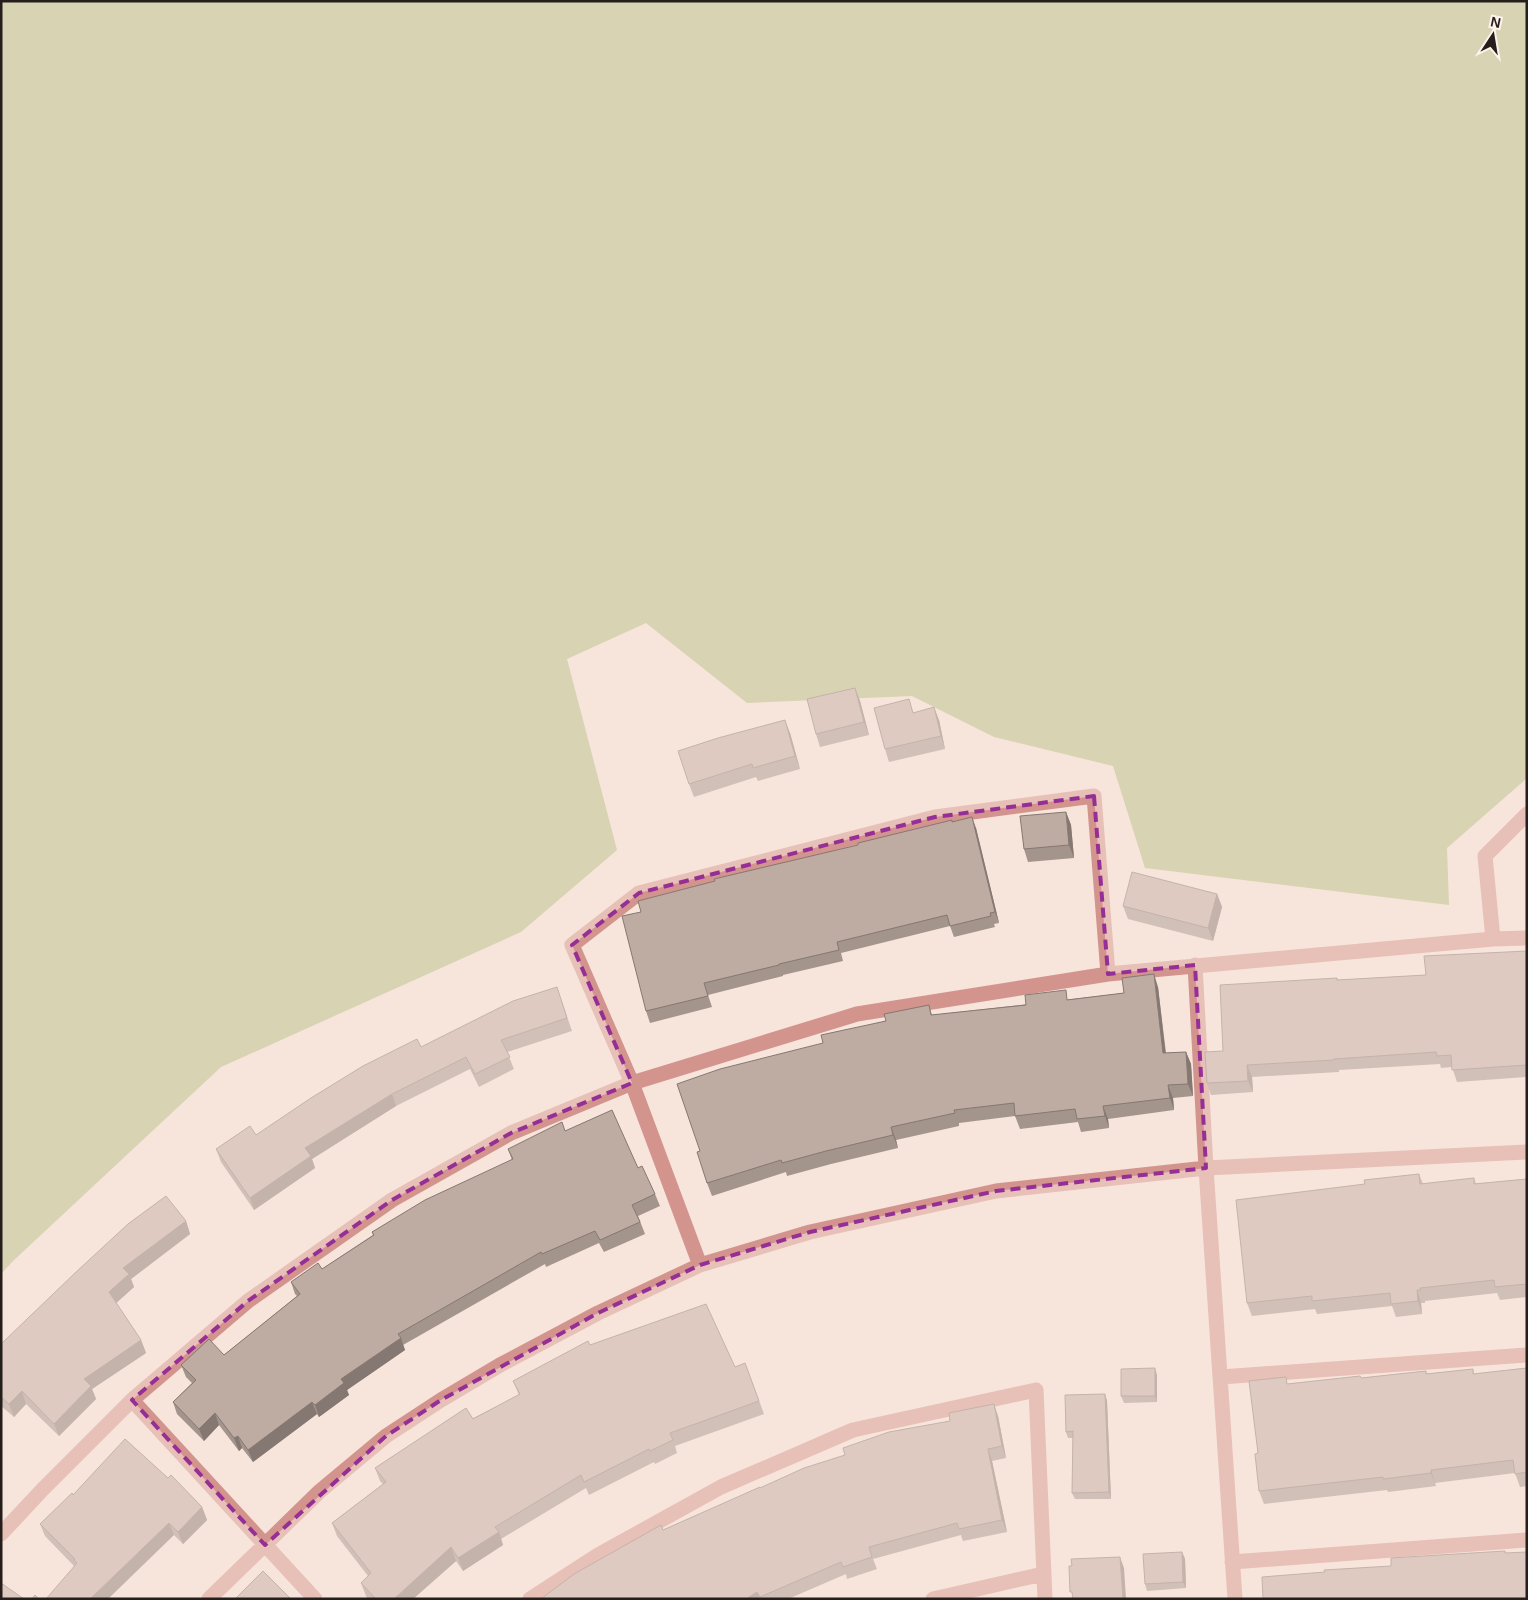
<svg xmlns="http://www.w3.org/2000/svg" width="1528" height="1600" viewBox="0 0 1528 1600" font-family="Arial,sans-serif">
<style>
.green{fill:#b1bf81}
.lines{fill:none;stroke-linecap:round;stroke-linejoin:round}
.minor{stroke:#d3948e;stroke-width:15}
.wall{fill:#a3948c}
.shaded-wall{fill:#857872}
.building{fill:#beaca3;stroke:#857872}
.marked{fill:none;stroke:#952f95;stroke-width:4;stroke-dasharray:10 6;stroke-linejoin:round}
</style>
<rect width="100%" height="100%" fill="#f7e4da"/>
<path class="green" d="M1,1H1527V778L1447,848L1449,905L1145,868L1113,766L994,737L912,696L747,703L646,623L567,659L617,850L521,932L221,1067L13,1261L1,1274Z"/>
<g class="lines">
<path class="minor" d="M1493,939L1527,938
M1195,965L1206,1168L1235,1599
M1108,974L1493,939L1485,856L1527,814
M1221,1377L1527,1355
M132,1400L315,1599
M1,1534L43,1489L132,1400L248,1301L392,1200L511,1133L632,1083L857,1014L1108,974L1094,796L935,817L639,893L572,945L632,1083L700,1265
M1232,1562L1527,1540
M209,1599L320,1491L386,1436L441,1400L500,1365L598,1313L700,1265L810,1232L996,1191L1206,1168L1527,1152
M530,1599L598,1555L721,1487L853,1430L1036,1390L1045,1599
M933,1599L1043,1574"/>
</g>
<path class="wall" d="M855,688L860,701L869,735L820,747L816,734Z
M939,720L945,749L889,762L885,749Z
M790,733L800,769L758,781L756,777L694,797L689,784Z
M1066,812L1071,825L1074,858L1028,862L1024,849Z
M952,822L976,828L999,923L994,924L995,927L954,937L950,926L841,953L843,961L783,975V976L708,995L712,1007L650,1023L646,1011L641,912L858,845Z
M1217,894L1222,907L1213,941L1128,919L1123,906Z
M1527,951V1077L1457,1082L1452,1067L1441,1068L1440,1064L1339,1070V1072L1252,1077L1253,1092L1211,1095L1207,1083L1223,1051L1337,978L1338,980L1426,975Z
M1158,987L1166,1053L1186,1052L1191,1064L1193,1096L1173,1098L1174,1110L1108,1119L1109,1128L1081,1132L1078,1122L1020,1129L1015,1116L959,1123V1126L896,1140L898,1148L831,1164L787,1176L786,1172L712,1196L707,1183L700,1151L823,1043L929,1005L932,1015L1124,993Z
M561,999L572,1031L507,1052L514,1069L479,1087L470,1069L396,1106L312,1159L315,1168L254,1210L221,1162L216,1149L256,1135L421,1047Z
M565,1131L638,1168L655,1194L660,1206L638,1216L645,1234L604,1252L599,1243L546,1267L545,1264L403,1345L405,1350L347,1390L349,1395L319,1417L317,1414L253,1462L242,1448L239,1451L219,1425L204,1441L177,1414L173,1402L192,1383L186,1377L181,1365L224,1355L297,1296L295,1294L291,1282L322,1269L373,1235L372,1232L512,1160L508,1149Z
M1419,1174L1423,1184L1474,1178L1476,1184L1527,1179V1297L1500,1300L1497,1293L1425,1301V1303H1421L1422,1314L1396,1317L1392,1306L1317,1314L1315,1309L1252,1316L1247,1303L1365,1184Z
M186,1221L190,1234L131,1279L134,1287L116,1303L141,1340L146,1353L92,1389L96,1399L59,1436L26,1404L14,1417L1,1406V1344Z
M590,1345L735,1367L745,1363L764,1414L675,1446L677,1453L655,1464L654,1462L589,1495L586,1488L501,1539L503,1545L463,1571L456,1561L413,1599H368L366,1596L361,1583L368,1576L337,1536L332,1523L383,1484L380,1481L375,1468L519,1395L513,1381Z
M1527,1368V1486L1520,1487L1515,1473L1435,1483L1436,1486L1388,1492L1387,1490L1264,1504L1259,1491L1258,1453L1361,1378L1426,1371L1427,1374L1473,1369L1474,1374Z
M1157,1375V1402L1124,1403L1121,1396Z
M1105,1394L1107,1401L1111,1499H1075L1072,1493L1073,1438H1068L1066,1432Z
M998,1416L1006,1458L992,1461L1007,1532L963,1541L961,1535L873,1559L877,1569L847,1579L846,1574L788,1599H541L663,1530L760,1488Z
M168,1478L202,1507L207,1520L183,1544L174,1535L74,1566L45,1536L40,1524Z
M1182,1552L1185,1559L1186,1588L1147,1591L1145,1584Z"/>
<path class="shaded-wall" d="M855,688L860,701L869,735L864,722Z
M934,707L939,720L945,749L941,736Z
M785,720L790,733L800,769L795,756Z
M1066,812L1071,825L1074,858L1069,845Z
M972,817L976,828L999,923L995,912Z
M1217,894L1222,907L1213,941L1208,928Z
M1154,974L1158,987L1167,1066L1163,1053Z
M1186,1052L1191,1064L1193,1096L1188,1084Z
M1247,1065L1252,1077L1253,1092L1248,1081Z
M1168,1085L1173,1098L1174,1110L1170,1098Z
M392,1094L396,1106L312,1159L315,1168L254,1210L250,1198L305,1148Z
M1103,1106L1108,1119L1109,1128L1105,1116Z
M891,1127L896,1140L898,1148L893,1135Z
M186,1221L190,1234L131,1279L134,1287L114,1305L109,1292L123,1268Z
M1417,1290L1421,1303L1422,1314L1418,1301Z
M401,1338L405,1350L347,1390L349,1395L319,1417L315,1405L341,1379Z
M141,1340L146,1353L92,1389L96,1399L59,1436L54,1424L84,1379Z
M1155,1368L1157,1375V1402L1155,1396Z
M22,1391L26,1404L14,1417L9,1404Z
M1105,1394L1107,1401L1111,1499L1109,1492Z
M312,1402L317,1414L253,1462L248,1450Z
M994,1404L998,1416L1006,1458L1002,1446Z
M215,1413L219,1425L204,1441L199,1429Z
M238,1436L242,1448L239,1451L234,1438Z
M988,1449L992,1461L1007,1532L1002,1520Z
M1431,1470L1435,1483L1436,1486L1431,1473Z
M202,1507L207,1520L183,1544L178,1532Z
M169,1523L174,1535L108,1599H90Z
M499,1532L503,1545L463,1571L458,1558Z
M451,1547L456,1561L413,1599H394Z
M1182,1552L1185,1559L1186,1588L1183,1582Z
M1120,1557L1124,1568L1126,1599H1123Z
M757,1592L760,1599H746Z"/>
<path class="building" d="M855,688L864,722L816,734L807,699Z
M909,699L913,713L934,707L941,736L885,749L874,708Z
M785,720L795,756L753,768L752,764L689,784L678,751L718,738Z
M1066,812L1069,845L1024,849L1020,816Z
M972,817L995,912L990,913L991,916L950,926L947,915L837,942L839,950L779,964V965L704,983L708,996L646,1011L622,916L641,912L638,901L715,881L714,879L858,845V843L952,820V822Z
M1132,872L1217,894L1208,928L1123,906Z
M1527,951V1065L1452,1070L1451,1055L1437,1056L1436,1052L1334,1059V1060L1247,1065L1248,1081L1207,1083L1205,1052L1223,1051L1220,985L1337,978V980L1426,975L1424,956Z
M1154,974L1163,1053L1186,1052L1188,1084L1168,1085L1170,1098L1103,1106L1105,1116L1077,1119L1075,1109L1015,1116L1014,1103L954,1110L955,1113L891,1127L893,1135L826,1151L782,1163L781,1160L707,1183L697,1152L700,1151L677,1084L720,1069L823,1043L821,1035L886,1021L884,1014L929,1005L931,1015L1026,1005L1025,995L1066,990L1067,1000L1124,993L1122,978Z
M557,987L567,1018L501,1040L510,1057L475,1074L466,1057L392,1094L305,1148L311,1156L250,1198L216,1149L250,1126L256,1135L311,1098L363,1066L417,1039L421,1047L513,1001Z
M612,1110L638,1168L642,1166L655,1194L632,1205L640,1222L600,1240L595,1231L542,1254L541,1252L398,1334L401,1338L341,1379L344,1383L315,1405L312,1402L248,1450L238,1436L234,1438L215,1413L199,1429L173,1402L196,1380L181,1365L209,1339L224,1355L300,1294L291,1282L318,1263L322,1269L374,1235L372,1232L425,1200L513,1159L508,1149L562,1122L565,1131Z
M1419,1174L1420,1184L1474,1178V1184L1527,1179V1284L1495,1287L1494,1280L1420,1288L1421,1290H1417L1418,1301L1391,1304L1390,1293L1312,1301V1296L1247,1303L1236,1200L1365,1184L1364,1180Z
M166,1196L186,1221L123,1268L129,1274L109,1292L141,1340L84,1379L91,1386L54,1424L22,1391L9,1404L1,1397V1344L75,1273L128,1224Z
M706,1304L735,1367L745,1363L759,1401L670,1433L673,1440L650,1451L649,1449L584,1482L581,1475L495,1527L499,1532L458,1558L451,1547L394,1599H376L361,1583L371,1573L332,1523L386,1482L375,1468L466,1408L473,1419L520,1394L513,1381L588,1341L590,1345Z
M1155,1368V1396H1121V1369Z
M1527,1368V1472L1515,1474L1513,1460L1431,1470V1473L1383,1479V1477L1259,1491L1255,1454L1258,1453L1249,1381L1286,1377L1287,1384L1360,1376L1361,1378L1426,1371V1374L1473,1369V1374Z
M1105,1394L1109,1492L1072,1493L1073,1431L1066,1432L1065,1395Z
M994,1404L1002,1446L988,1449L1002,1520L959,1529L957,1523L869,1547L872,1557L843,1567L841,1562L760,1597L757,1592L746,1599H541L574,1574L661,1525L663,1530L760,1487V1488L804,1468L845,1455L843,1448L889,1432L950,1421L949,1413Z
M125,1439L168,1478L171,1475L202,1507L178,1532L169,1523L90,1599H46L77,1563L74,1560L75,1559L40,1524L72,1493L73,1495Z
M1505,1551V1553L1527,1552V1599H1263L1262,1577L1325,1572L1324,1570L1391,1566V1558Z
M1182,1552L1183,1582L1145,1584L1143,1554Z
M1120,1557L1123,1599H1073L1072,1592H1070L1069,1566H1072L1071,1559Z
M263,1571L291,1599H235Z
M1,1583L24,1599H1Z
M35,1595L39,1599H32Z"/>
<path d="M0 0H1528V1600H0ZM1094,796L1108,974L1195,965L1206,1168L996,1191L810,1232L700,1265L598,1313L441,1400L386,1436L265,1545L132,1400L248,1301L392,1200L511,1133L632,1083L572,945L639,893L935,817Z" fill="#f7e4da" fill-opacity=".55" fill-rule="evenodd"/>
<path class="marked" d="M1094,796L1108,974L1195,965L1206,1168L996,1191L810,1232L700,1265L598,1313L441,1400L386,1436L265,1545L132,1400L248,1301L392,1200L511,1133L632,1083L572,945L639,893L935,817Z"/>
<rect width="1528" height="1600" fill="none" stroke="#251e1b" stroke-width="5"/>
<g transform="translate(1493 35) rotate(12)" stroke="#fff3ed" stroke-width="4" paint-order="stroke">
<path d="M0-4L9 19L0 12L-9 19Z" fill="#251e1b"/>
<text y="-8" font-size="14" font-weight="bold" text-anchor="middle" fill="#251e1b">N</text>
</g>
</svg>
